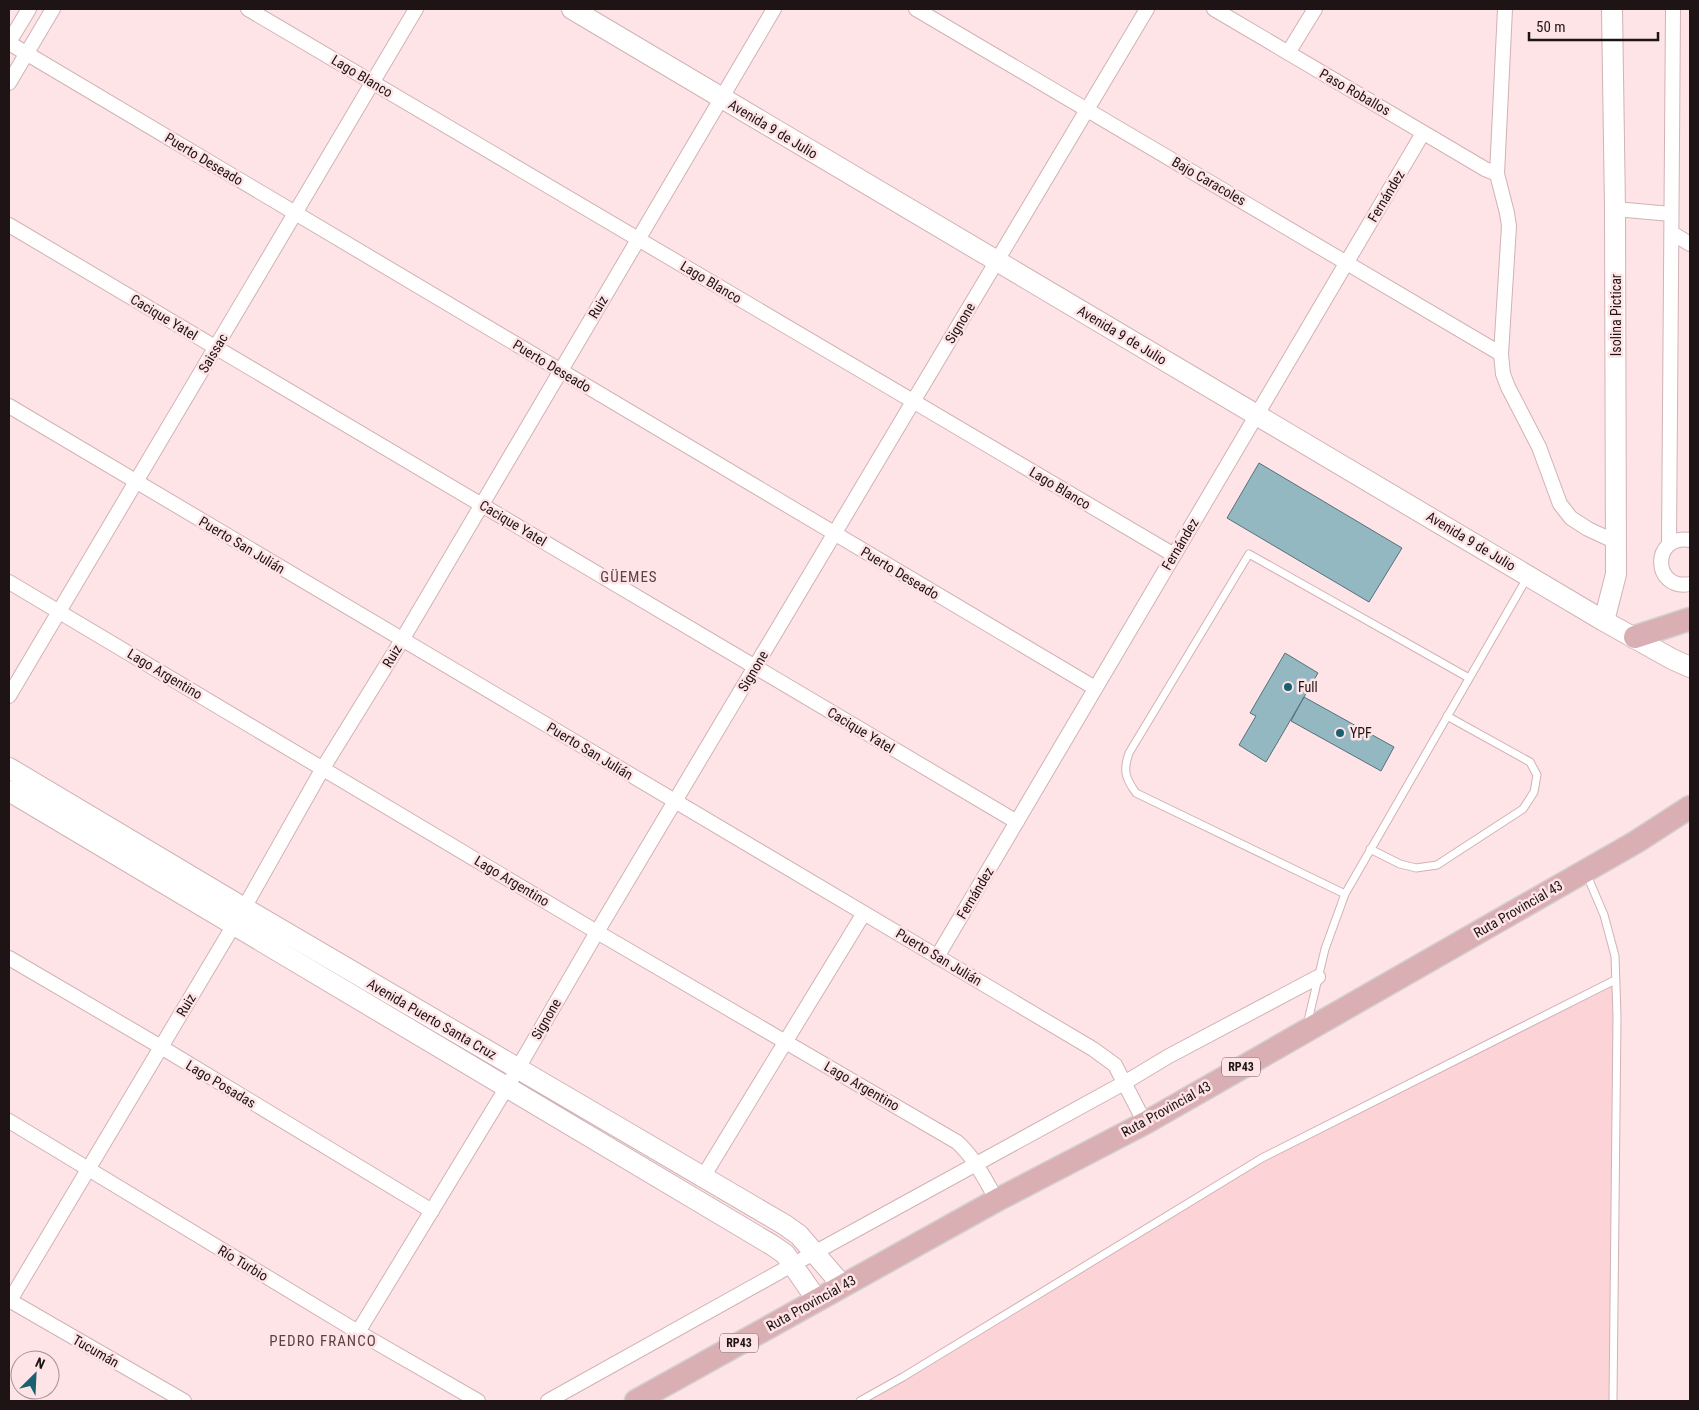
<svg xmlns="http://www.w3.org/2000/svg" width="1699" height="1410" viewBox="0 0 1699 1410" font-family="'Roboto Condensed',sans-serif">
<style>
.built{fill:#fcd4d7}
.building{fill:#93b8c2;stroke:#547179}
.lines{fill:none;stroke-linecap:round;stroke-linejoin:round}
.lane-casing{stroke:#d1b2b5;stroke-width:9}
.street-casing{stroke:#d1b2b5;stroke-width:16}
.secondary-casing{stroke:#d1b2b5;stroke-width:22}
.primary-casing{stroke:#d2d0d0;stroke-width:25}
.lane{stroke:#fff;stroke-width:7}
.street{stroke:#fff;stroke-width:14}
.secondary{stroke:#fff;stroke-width:20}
.primary{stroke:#daafb3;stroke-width:22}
.poi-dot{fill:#196070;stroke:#fee4e6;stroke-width:2}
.labels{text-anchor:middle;stroke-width:5;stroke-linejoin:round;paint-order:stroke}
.shield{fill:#fee4e6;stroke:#625254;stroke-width:1}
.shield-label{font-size:12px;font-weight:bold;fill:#1f1415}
.street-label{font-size:14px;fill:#1f1415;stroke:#fee4e6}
.poi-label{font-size:14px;fill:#1f1415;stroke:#fee4e6;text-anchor:start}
.neighbourhood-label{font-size:15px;letter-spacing:1px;fill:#5c4245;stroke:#fee4e6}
</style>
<rect width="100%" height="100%" fill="#fee4e6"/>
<path class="built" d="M1615,980L1613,1401H860L1262,1158Z"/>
<path class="building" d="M1259,463L1402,548L1369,602L1227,518Z
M1285,653L1318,673L1266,762L1239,745L1256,716L1250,713Z
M1304,697L1394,747L1381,771L1291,721Z"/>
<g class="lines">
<defs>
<path id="lane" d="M1370,849L1400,864L1416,868L1437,865L1523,809L1534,792L1537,775L1530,762L1447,716
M1586,873L1604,915L1615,956L1617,1016L1613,1401
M1345,894L1136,793C1125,778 1123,770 1129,753L1249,554L1469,678
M1307,1025L1325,949L1345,894L1527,578
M860,1401L903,1377L1262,1158L1615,980"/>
<path id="street" d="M248,9L1174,555
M916,9L1501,354
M1214,9L1485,169L1497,174
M1505,9L1497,174L1507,213L1509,226L1501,354L1503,374L1508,387L1539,447L1560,504L1571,518L1588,529L1616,542
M9,42L29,9
M9,43L1095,688
M1288,53L1315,9
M9,83L53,9
M1615,209L1671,214
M9,225L1017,822
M1672,233L1690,244
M9,406L1093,1049L1115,1065L1145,1123
M1690,540C1651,534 1652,591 1690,584
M1669,544L1673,9
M9,582L597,932L957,1142C975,1158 985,1180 997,1200
M9,696L416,9
M937,957L1423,133
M9,958L161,1047L432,1211
M9,1121L358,1332L478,1401
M703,1177L864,913
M9,1300L184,1401
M9,1302L244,908L323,768L402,640L774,9
M358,1332L507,1087L597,932L1147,9
M548,1401L792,1265L1124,1083L1169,1056L1318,977"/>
<path id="secondary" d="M572,9L1604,621L1672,659L1690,667
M1604,621L1616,574L1615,209L1612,9
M9,768L244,908L785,1225L799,1235L842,1285
M9,791L772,1245L785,1254L817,1300"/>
<path id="primary" d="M1635,637L1690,619
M636,1401L997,1200L1145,1123L1636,842L1690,807"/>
</defs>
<use href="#lane" class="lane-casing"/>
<use href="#street" class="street-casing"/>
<use href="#secondary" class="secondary-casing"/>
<use href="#primary" class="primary-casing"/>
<use href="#lane" class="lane"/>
<use href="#street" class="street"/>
<use href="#secondary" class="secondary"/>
<use href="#primary" class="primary"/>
</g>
<g class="poi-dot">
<circle cx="1288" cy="687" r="5"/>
<circle cx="1340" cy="733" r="5"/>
</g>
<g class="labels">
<g class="shield">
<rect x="1222" y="1057.5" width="38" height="19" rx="4"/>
<rect x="720" y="1333.5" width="38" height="19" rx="4"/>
</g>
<g class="shield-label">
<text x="1241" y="1071">RP43</text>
<text x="739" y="1347">RP43</text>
</g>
<g class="street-label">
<text transform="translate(362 76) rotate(31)" y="5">Lago Blanco</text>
<text transform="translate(1355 92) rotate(30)" y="5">Paso Roballos</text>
<text transform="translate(773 129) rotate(31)" y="5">Avenida 9 de Julio</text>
<text transform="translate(204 159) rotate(31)" y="5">Puerto Deseado</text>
<text transform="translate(1209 181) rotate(30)" y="5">Bajo Caracoles</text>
<text transform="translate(1386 196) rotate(-59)" y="5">Fernández</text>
<text transform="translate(711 282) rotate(31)" y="5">Lago Blanco</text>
<text transform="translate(598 307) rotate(-59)" y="5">Ruiz</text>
<text transform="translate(1616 315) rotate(-90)" y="5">Isolina Picticar</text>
<text transform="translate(164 317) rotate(31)" y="5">Cacique Yatel</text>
<text transform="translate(960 323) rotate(-59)" y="5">Signone</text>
<text transform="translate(1122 335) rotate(31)" y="5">Avenida 9 de Julio</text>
<text transform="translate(213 353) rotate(-59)" y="5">Saissac</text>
<text transform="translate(552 366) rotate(31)" y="5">Puerto Deseado</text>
<text transform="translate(1060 488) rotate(31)" y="5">Lago Blanco</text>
<text transform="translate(513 523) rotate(31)" y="5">Cacique Yatel</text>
<text transform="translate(1471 541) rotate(31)" y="5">Avenida 9 de Julio</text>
<text transform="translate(1180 544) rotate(-59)" y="5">Fernández</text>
<text transform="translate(242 545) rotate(31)" y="5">Puerto San Julián</text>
<text transform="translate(900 573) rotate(31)" y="5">Puerto Deseado</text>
<text transform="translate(392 656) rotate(-59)" y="5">Ruiz</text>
<text transform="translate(753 671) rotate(-59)" y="5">Signone</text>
<text transform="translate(165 674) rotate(31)" y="5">Lago Argentino</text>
<text transform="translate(861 730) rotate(31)" y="5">Cacique Yatel</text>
<text transform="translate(590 751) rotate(31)" y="5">Puerto San Julián</text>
<text transform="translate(512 881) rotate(31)" y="5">Lago Argentino</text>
<text transform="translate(975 893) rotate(-59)" y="5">Fernández</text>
<text transform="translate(1518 909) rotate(-30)" y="5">Ruta Provincial 43</text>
<text transform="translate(939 957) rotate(31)" y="5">Puerto San Julián</text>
<text transform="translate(186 1005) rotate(-59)" y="5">Ruiz</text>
<text transform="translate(432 1019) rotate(30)" y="5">Avenida Puerto Santa Cruz</text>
<text transform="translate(546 1019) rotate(-60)" y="5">Signone</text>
<text transform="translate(221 1084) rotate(31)" y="5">Lago Posadas</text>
<text transform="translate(862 1086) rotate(30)" y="5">Lago Argentino</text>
<text transform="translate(1166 1109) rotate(-29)" y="5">Ruta Provincial 43</text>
<text transform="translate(243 1263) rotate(31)" y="5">Río Turbio</text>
<text transform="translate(811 1303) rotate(-29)" y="5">Ruta Provincial 43</text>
<text transform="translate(96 1351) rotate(30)" y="5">Tucumán</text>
</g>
<g class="poi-label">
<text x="1298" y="692">Full</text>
<text x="1350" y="738">YPF</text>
</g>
<g class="neighbourhood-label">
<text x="629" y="582">GÜEMES</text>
<text x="323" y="1346">PEDRO FRANCO</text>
</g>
</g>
<rect width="1699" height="1410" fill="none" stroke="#1f1415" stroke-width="20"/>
<g transform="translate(35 1375) rotate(24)"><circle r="24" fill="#fee4e6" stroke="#a59192"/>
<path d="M0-4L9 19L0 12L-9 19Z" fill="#196070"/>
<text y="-8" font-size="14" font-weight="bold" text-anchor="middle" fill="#1f1415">N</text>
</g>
<path d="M1529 32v8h129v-8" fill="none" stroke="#1f1415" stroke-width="2.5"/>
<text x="1536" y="32" font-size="15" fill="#1f1415" stroke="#fee4e6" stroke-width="4" paint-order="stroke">50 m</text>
</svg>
